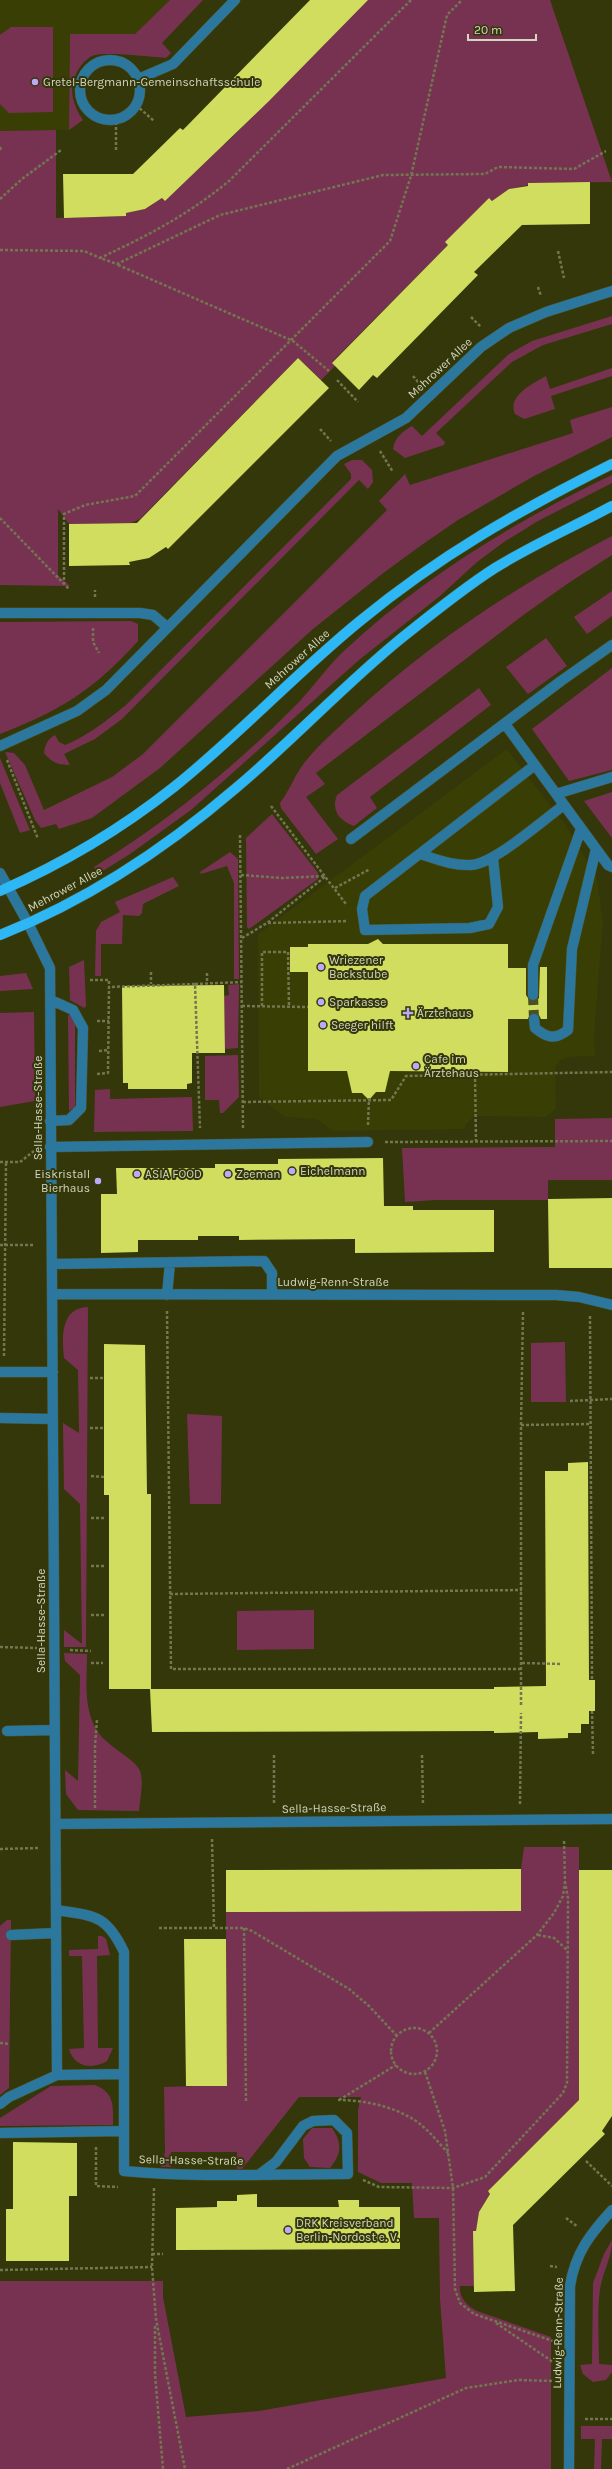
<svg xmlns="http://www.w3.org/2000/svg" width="612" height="2469" viewBox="0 0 612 2469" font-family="Karla,sans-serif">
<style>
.built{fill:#393e04}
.green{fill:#783251}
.building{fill:#d0dd5f}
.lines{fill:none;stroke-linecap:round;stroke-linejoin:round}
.minor-tunnel{stroke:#4b4f24;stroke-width:10;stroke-dasharray:10 5;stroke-linecap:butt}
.minor-casing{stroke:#50542a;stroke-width:11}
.major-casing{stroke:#50542a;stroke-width:11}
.path{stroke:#727651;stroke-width:2.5;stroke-dasharray:3 2;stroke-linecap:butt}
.minor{stroke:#2b779e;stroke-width:10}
.major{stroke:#2eb7f5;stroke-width:10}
.poi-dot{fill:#bbaaf6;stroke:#333709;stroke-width:1.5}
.labels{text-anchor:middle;stroke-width:4;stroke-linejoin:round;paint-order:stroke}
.poi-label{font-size:12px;fill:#d3d7bf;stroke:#333709;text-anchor:start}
.street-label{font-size:12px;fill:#d3d7bf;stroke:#333709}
</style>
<rect width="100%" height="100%" fill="#333709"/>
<path class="built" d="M0,0H170L135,34L70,35L69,130L0,131Z
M507,749L567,827L597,878L603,922L594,1036L595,1056L567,1057L559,1061L555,1068L556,1109L546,1117L474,1116L465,1125V1129L333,1131L317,1119L285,1117L259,1097L258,934Z"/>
<path class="green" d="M170,0H203L162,43L171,53L166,58C152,57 103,51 92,56C83,61 77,70 74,79C69,94 75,108 83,120L69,130L70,34H135Z
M368,0H550L612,182L528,183V185L509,189L492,201L489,198L446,242L448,245L332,362L335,366L321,380L298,358L140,519L131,523L69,524L58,509V575L70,586L0,585V131L56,130V218L126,216V213L145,209L162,198L165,201L222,142L225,144L326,43L324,40Z
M11,27H53V112L9,113L0,104V35Z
M612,316V324L543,345L512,362L436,433L445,442L444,445L405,458L393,449C394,438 403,431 412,426L422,436L509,354L532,341Z
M612,368V376L551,396L555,409L524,419L515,414C507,396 532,384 546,376L550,389Z
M612,407V437L534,476L458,520L423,544L382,574L313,629L160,768L92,818L59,829L56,824L41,828L35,820L5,752L14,753L25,765L44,810L112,777L143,754L387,510L379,501L405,474L410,485L573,433L570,420Z
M352,460H362L372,470L373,482L368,489L359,480L122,719L95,739L64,754L70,765C58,765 51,762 44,753C45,744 48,739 55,735L59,742L65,745C88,736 107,720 126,705L351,479V474L344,464Z
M612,475V483L538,521L504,542L477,562L440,596L359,660L191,810L130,854L98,874L94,867C166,822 231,770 291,710C311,691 326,667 346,649C424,577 517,520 612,475Z
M612,536V555L567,584L522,616L316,773L325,784L306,797L338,839L316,854L281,808L280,803C290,790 295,774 305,762C319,744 336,730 352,715C429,643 519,584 612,536Z
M612,591V616L587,634L574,617Z
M131,621L138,624V641C95,689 60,711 0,734V622Z
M546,638L567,666L528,694L506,667Z
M612,668V770L569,781L532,729Z
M479,688L491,705L370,797L377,808L354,826C339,821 331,810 337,795Z
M0,758L30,830L20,833L0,783Z
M612,792V838L584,801Z
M272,814L318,873V879L249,929L247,927L246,838Z
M230,852L238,859L239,979H234V883L227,866L201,874L200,872Z
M173,877L179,886L143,904L142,913L139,916L123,915L122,944H101V976H95L96,931L101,922L120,912L115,902Z
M84,960L86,1006L84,1008L70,1000L69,967Z
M26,973L33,989L0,991V976Z
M239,984L238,1048L225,1049L224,996L229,995L228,985Z
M34,1012L35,1101L0,1107V1013Z
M68,1014L75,1021V1107L69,1111Z
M238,1055L239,1097L223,1113H220L219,1100H205V1056Z
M110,1089V1099L192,1097L193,1131L94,1132L95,1090Z
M612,1118V1180H548V1200H435L405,1202L402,1148L555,1147V1119Z
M88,1307L86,1647H64V1630L82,1644L80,1504L64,1489L63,1423L79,1433L78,1370L64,1358C62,1338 60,1308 88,1307Z
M565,1342L566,1402H531V1343Z
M187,1414L222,1416L221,1504H190Z
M314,1610V1649L237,1650V1611Z
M64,1653L87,1654C87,1679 83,1706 96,1729C106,1747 135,1758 140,1771C144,1783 140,1799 139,1811L78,1810L66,1794L65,1770L78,1781L80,1675L65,1661Z
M524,1847H579V2093L583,2094L578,2107L575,2104L488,2191L490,2194L479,2212L476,2231H473L474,2286H460C459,2298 467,2306 477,2311L551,2337V2469H0V2281H163V2297L186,2417L259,2411L446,2378L440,2299L439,2218H414L412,2183H381L358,2172V2110L361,2097H299L242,2169H237V2152H171V2167H161L165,2152L164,2087L227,2085L226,1912L521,1869Z
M7,1920H11L9,2088L0,2095V1926Z
M98,1936H102L106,1939L110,1955L97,1956L98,2048H113L107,2061C92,2070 74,2067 69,2049L84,2048L82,1956H69V1950L98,1949Z
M95,2085C115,2093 113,2106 113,2125L0,2126V2118L51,2086Z
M312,2128H332C342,2142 342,2154 330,2168L310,2167L304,2158L303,2139Z
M612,2240C612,2258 603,2271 600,2289C597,2313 599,2339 599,2364L612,2365V2372L606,2380L593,2382L583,2374L580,2365L592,2364L593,2283L604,2254Z
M581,2426H612V2439H602L601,2469H594L595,2439H581Z"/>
<path class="building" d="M310,0H368L269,101L165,201L162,198L145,209L126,213V216L64,218L63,174H133L180,128L183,130Z
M590,182V224L522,225L474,272L478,275L377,378L373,375L359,390L332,363L448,245L445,242L489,198L492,201L509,189L528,186V183Z
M298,358L329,388L168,549L166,547L149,558L129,562L130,565L69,566V524L137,523Z
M378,939L383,944H508V968H526V995L530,1001H536L539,998L540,967H547V1019H541L539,1015L534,1013L530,1014L528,1019H508V1072L390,1071L385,1092H376L369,1100L362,1093H352L347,1071H308V972H290V947H308V944H368Z
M224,985L225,1053H192V1083L187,1084V1089H128V1083H123L122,986Z
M383,1158L384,1206H413V1210H494V1252L355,1253V1239L239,1240V1236H198V1240H138V1252L101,1253V1194H117L116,1168H215V1164H278V1159Z
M612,1198V1268H549L548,1199Z
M104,1344L145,1345L147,1494H151V1689H494V1687L546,1686L545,1471H568V1463L588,1462L589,1680H595V1711H589V1724H581V1733H568V1738L538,1739V1732L494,1733V1731L152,1732L150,1689H109V1495H104Z
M521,1869V1911L226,1912V1870Z
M579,1870H612V2116L602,2131L605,2134L513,2225L515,2291L474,2292L473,2231H476L479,2212L490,2194L488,2191L579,2100Z
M184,1939H226L227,2086H186Z
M13,2142L77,2143V2196H69V2261H6V2209H13Z
M257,2194V2207H339L338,2200H359V2207H400V2249L176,2250V2208L217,2207V2201H237V2195Z"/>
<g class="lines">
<path class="minor-tunnel" d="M533,995L534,1019"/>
<defs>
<path id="minor" d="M80 90a30 30 0 1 1 60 0a30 30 0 1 1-60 0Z
M138,79L173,64L235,0
M0,613H140L153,615L167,627
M505,724L608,865L612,867
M0,746L77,711L106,690L337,456L406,418L481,347L509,328L546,312L612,291
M556,794L612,777
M351,839L561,681L612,645
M420,854C436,859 453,866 471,865C494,864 543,820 564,805
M493,858L498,907L489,924L470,928L365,930L362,909L365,896L535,765
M0,873L28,923L50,968L57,2075
M533,995V965L581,829
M534,1019L535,1028C547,1038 555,1040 568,1030L572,949L596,849
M50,1121L69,1120L81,1108L83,1028L73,1010L51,1000
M50,1147L368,1142
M52,1264L264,1261L272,1273V1294
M52,1294L556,1295L579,1297L612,1305
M167,1295L170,1263
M0,1372H53
M0,1418L53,1419
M7,1731L55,1730
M56,1824L612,1819
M56,1910C94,1916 106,1914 124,1952V2171C198,2178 273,2174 348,2174L347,2133L334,2120L313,2121L303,2126L276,2162L260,2174
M11,1935L56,1933
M0,2104L9,2097L57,2075L123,2074
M0,2133L123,2131
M569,2469L570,2286C575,2253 591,2233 612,2210"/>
<path id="major" d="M0,891C62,864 121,829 174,787C239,735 296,673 360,621C440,555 520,510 612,464
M0,935C86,901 166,848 236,788C292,741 342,687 398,641C429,616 462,589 495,568C532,545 573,527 612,506"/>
</defs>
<use href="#minor" class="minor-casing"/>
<use href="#major" class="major-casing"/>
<path class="path" d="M411,0L229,181C186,216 149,235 100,258L117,264L220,215L383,175L485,174L498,167L574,169L606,151
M136,105L154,121
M0,147L1,150
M116,150V120
M0,199L22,179L61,150
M0,250L84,251L100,258
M558,251L564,278
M118,265L293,341L329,371
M538,287L541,296
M471,317L481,327
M413,376L419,383
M337,380L358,402
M320,429L331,441
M380,451L393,472
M0,518L69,589
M64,585V514L85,505L135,496L390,241L411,176L447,15L462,0
M95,597V590
M93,628V642L99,653
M7,760L38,839
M271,806L346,904
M240,835L243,1128
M241,875L282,878L326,876
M335,888L370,869
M268,923L348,921
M242,938L267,923L326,876
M151,972V984
M207,973V983
M90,980H109V987
M195,984L242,982
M242,1006L308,1007
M262,1006V952H288L289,1006
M97,1021H109
M99,1051L108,1050
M97,1074L108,1073L109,987L195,984L200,1128
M475,1074L476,1141
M243,1102L391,1100L406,1076L612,1072
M368,1125L369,1098
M385,1142L612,1141
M0,1162H20L34,1151
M0,1245H35
M167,1311L171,1669H522
M590,1316L592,1680
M4,1356L6,1162
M90,1378H104
M570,1401L612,1399
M521,1425L523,1312
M90,1428H104
M91,1476L104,1477
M91,1518H104
M91,1566H104
M170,1594L522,1590
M91,1615H104
M0,1647L37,1648
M70,1650L91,1651
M91,1663H103
M522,1663L562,1664
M521,1705V1425L590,1424
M592,1711L593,1754
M274,1755V1805
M422,1755L423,1804
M520,1804L521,1713
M95,1808V1746L97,1719
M212,1839L214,1928H244L252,1931L349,1989L369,2006L397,2036
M0,1849L39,1848
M159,1928H214
M244,1928L246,2101
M538,1935L554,1938L567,1950
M391 2051a23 23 0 1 1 46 0a23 23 0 1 1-46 0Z
M429,2033L537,1935L554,1913L563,1896L565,1882L564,1839
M0,2043L10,2044
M425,2072L445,2131L453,2188L455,2289L460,2303L474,2314L553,2341
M338,2100C365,2100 398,2107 420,2124C430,2132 439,2143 448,2153
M339,2100L396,2065
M96,2147V2186L118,2187
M586,2161L612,2186
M363,2180L379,2187L453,2188L485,2177L563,2093L567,2083L568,1898L565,1882
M154,2188L152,2267L156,2319L185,2469
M566,2218L578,2227
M152,2254H163
M550,2266L557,2267
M0,2270L152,2267
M496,2323L553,2362
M155,2326V2374L163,2469
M585,2419H612
M287,2469L466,2388L518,2380L554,2381"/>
<use href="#minor" class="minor"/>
<use href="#major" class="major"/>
</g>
<g class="poi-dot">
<circle cx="35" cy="82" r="4"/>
<circle cx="321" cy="967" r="4"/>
<circle cx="321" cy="1002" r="4"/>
<path d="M406 1007h4v4h4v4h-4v4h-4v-4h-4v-4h4z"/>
<circle cx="323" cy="1025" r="4"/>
<circle cx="416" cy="1066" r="4"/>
<circle cx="292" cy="1171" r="4"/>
<circle cx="137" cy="1174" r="4"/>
<circle cx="228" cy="1174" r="4"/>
<circle cx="98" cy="1181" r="4"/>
<circle cx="288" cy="2230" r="4"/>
</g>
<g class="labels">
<g class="poi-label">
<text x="43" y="86">Gretel-Bergmann-Gemeinschaftsschule</text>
<text x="329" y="964">Wriezener<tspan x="329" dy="14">Backstube</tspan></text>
<text x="329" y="1006">Sparkasse</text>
<text x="417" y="1017">Ärztehaus</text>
<text x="331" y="1029">Seeger hilft</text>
<text x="424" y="1063">Cafe im<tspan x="424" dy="14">Ärztehaus</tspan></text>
<text x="300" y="1175">Eichelmann</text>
<text x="90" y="1178" text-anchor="end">Eiskristall<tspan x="90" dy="14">Bierhaus</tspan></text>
<text x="145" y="1178">ASIA FOOD</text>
<text x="236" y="1178">Zeeman</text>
<text x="296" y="2227">DRK Kreisverband<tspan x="296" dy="14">Berlin-Nordost e. V.</tspan></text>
</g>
<g class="street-label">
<text transform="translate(440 368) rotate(-43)" y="4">Mehrower Allee</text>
<text transform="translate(297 659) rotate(-42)" y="4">Mehrower Allee</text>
<text transform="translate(65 889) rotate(-28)" y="4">Mehrower Allee</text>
<text transform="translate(38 1108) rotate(-90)" y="4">Sella-Hasse-Straße</text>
<text x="333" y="1286">Ludwig-Renn-Straße</text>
<text transform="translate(41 1621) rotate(-90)" y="4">Sella-Hasse-Straße</text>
<text transform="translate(334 1808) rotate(-1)" y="4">Sella-Hasse-Straße</text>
<text transform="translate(191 2160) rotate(1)" y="4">Sella-Hasse-Straße</text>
<text transform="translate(558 2333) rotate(-89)" y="4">Ludwig-Renn-Straße</text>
</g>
</g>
<path d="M468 34v6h68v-6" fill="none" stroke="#d3d7bf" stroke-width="2"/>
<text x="474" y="34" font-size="12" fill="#d3d7bf" stroke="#333709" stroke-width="3" paint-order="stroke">20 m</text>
</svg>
